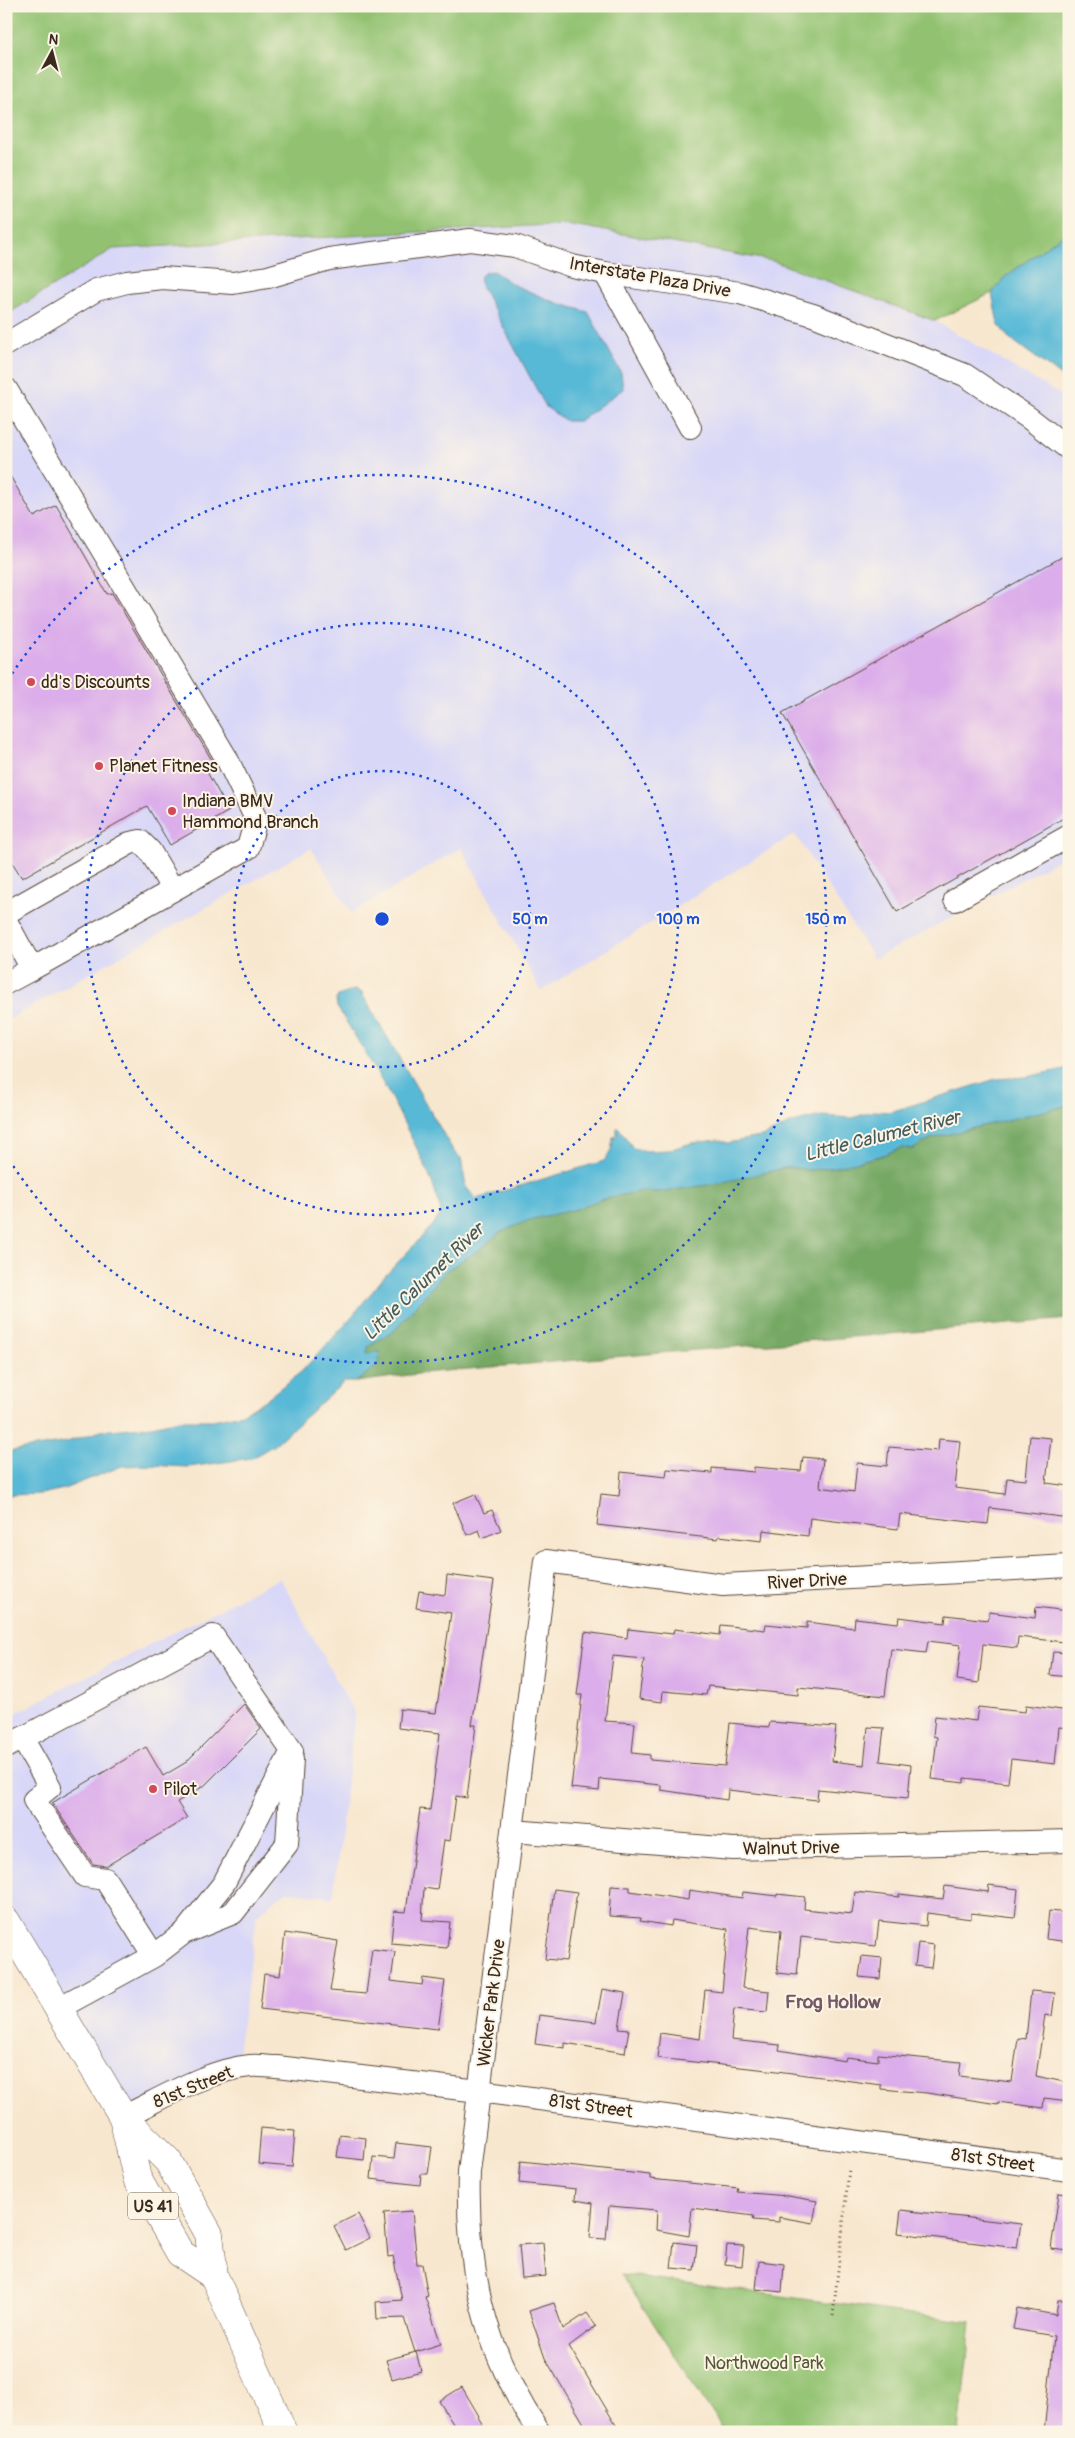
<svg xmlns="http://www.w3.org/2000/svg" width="1075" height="2438" viewBox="0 0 1075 2438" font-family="Pangolin,sans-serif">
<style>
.built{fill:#d8d7f8}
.green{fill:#92c271;stroke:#667648}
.forest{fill:#75a863;stroke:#586940}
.water{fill:#58b9d7;stroke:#4a727a}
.building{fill:#dbadea}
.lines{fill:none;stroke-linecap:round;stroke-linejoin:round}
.minor-casing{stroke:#574639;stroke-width:24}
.highway-casing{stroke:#574639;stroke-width:29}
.path{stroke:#574639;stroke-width:3;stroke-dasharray:1 4;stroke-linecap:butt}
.minor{stroke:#fff;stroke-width:22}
.highway{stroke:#fff;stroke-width:28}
.ring{fill:none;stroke:#1d4ed8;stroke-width:2.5;stroke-dasharray:2.5 5}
.poi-dot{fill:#d1495b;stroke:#fcf5e5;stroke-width:2}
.labels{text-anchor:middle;stroke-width:4;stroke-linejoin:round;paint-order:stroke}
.shield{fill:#fcf5e5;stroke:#75675a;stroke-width:1}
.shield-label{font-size:16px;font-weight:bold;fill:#3b2a1e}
.street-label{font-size:18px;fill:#3b2a1e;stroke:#fcf5e5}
.poi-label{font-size:18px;fill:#3b2a1e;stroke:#fcf5e5;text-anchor:start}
.park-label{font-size:18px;fill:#555837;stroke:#fcf5e5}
.water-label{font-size:19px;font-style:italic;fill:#455c5f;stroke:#fcf5e5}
.neighbourhood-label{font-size:19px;font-weight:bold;fill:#735865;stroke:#fcf5e5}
.centre{fill:#1d4ed8;stroke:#fcf5e5;stroke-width:2.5}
.ring-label{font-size:15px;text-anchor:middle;font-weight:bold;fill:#1d4ed8;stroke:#fcf5e5;stroke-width:4;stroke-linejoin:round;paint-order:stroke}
</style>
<rect width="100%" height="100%" fill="#fcf5e5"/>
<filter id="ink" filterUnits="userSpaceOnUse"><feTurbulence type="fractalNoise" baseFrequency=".02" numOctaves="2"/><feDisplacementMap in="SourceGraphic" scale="10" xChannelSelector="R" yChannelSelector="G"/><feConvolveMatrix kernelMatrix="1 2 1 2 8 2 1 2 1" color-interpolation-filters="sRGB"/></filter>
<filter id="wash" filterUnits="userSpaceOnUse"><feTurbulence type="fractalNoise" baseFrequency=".0096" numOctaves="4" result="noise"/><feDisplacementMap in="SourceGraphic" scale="20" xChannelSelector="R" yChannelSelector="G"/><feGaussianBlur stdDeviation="1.12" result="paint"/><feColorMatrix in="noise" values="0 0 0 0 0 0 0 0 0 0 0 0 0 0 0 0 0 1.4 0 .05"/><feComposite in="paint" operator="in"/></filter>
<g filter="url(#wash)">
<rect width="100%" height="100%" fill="#f8e7cf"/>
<path class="built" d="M567,224L773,261L935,321L1069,400V854L874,959L795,834L541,991L461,848L351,913L311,848L6,1021V315L113,249Z
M280,1578L355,1714L333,1898L286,1891L257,1915L237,2060L125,2108L6,1908V1718Z"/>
<path class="green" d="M6,6H1069V230L1005,277L992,293L935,321L773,261L567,224L113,249L6,315Z
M621,2274L971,2322L959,2432H725Z"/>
<path class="forest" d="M1069,1105V1319L433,1372L356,1382L378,1365L379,1352L367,1354L368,1347L395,1330L447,1270L479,1250L499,1233L532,1219L573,1210L599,1200L641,1191L660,1192L788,1167L810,1170L835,1167L880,1156L901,1148L913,1149L930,1139L953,1133Z"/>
<path class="water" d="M1069,230V382L1008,337L998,324L992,293L1005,277Z
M493,271L514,285L554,302L588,312L621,373L623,389L579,421H566L546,407L481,285L479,278L484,273Z
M354,990L361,992L454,1152L461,1158L466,1187L476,1199L604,1161L611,1151L613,1137L617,1136V1128H619L633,1148L647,1151L668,1150L692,1143L718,1140L728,1143L765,1136L792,1123L821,1116L853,1118L873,1111L890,1112L996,1079L1026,1077L1069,1068V1105L953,1133L930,1139L913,1149L901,1148L880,1156L835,1167L810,1170L788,1167L720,1183L660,1192L641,1191L599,1200L573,1210L532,1219L499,1233L479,1250L447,1270L395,1330L368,1347L367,1354L380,1351L378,1365L356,1382H344L274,1445L252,1458L188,1467L149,1465L122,1466L64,1489L41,1494L6,1495V1452L67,1442L101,1431L152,1426L178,1420H213L242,1414L265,1400L301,1372L345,1325L385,1276L434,1224L441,1213C435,1184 422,1158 408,1131C387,1088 363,1048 337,1007L336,1000L338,996Z"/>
<g id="blocks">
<path class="building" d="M6,469L34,517L56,505L107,594L112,593L216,767L207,772L229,811L170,845L147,806L22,878L6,852Z
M1069,553V815L897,912L782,713Z
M1030,1436L1051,1438L1046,1483L1069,1486V1518L990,1508L988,1524L900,1514L898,1529L810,1518L808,1536L763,1530L762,1541L719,1536L718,1539L597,1525L601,1494L619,1496L621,1472L666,1477L667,1469L712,1473V1468L754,1472V1467L801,1471L803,1457L823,1459L820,1487L854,1492L857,1463L887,1466L889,1447L938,1451L939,1439L960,1441L955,1488L1005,1494L1007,1478L1026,1480Z
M475,1494L484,1513L492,1510L501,1530L482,1538L479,1530L467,1535L453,1503Z
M447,1575L494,1581L472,1725H476L467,1798L456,1796L450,1841L444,1840L437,1890L424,1888L422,1920L450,1922L447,1948L391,1943L394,1911L406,1912L420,1809L430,1810L440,1733L398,1728L400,1709L436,1713L451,1613L416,1608L419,1591L445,1595Z
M1036,1607L1068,1611L1064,1642L1018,1637L1017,1648L983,1644L979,1683L957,1680L961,1645L928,1641L926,1653L891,1649L885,1696L798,1687V1695L708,1686L706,1695L663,1691L662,1702L639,1699L644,1659L613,1656L605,1721L635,1723L632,1753L650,1755V1760L725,1766L730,1723L769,1727L770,1722L836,1727L832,1761L864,1765L868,1727L884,1728L880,1761L911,1765L908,1798L818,1789L817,1800L728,1790L727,1800L661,1790V1785L600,1779L599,1791L571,1788L582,1695H577L585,1632L627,1638L628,1629L673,1634L674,1629L720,1635L721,1625L765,1630L766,1624L807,1628V1622L854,1628L855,1618L898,1623L899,1617L945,1623L946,1615L988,1620L989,1612L1035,1618Z
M1053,1652L1069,1653V1677L1050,1675Z
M244,1704L261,1729L204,1786L177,1802L187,1818L106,1866L93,1864L52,1803L146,1747L163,1776L185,1763Z
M1026,1705L1069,1711V1728L1059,1727L1055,1764L1011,1759L1008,1783L964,1778V1783L932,1779L937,1737L933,1736L935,1716L976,1721L978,1707L1025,1712Z
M989,1885L1018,1889L1015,1918L971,1913V1919L927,1913L926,1926L879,1921L876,1946L801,1937L797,1975L777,1973L781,1931L749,1927L742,1988L769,1991L767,2012L734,2009L731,2040L780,2045L779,2050L845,2061L846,2057L878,2061V2054L961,2062L959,2076L1012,2082L1018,2038L1026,2039L1031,1991L1055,1993L1052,2016L1045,2015L1036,2076L1069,2083V2101L1044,2098L1043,2108L998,2102V2104L927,2093L881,2089V2085L777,2071L657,2058L660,2033L700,2039L705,1990L722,1992L728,1929L672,1920L671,1926L640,1921L641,1918L609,1916L611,1886L630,1887V1891L688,1900L689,1890L742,1898L743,1892L777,1896V1894L805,1897L804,1909L852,1914L855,1892L899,1897V1894L943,1899L945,1886L988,1892Z
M554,1889L577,1892L566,1961L545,1959Z
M1049,1911L1069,1913V1942L1046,1939Z
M285,1933L338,1941L330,1991L366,1994L372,1949L395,1952L391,1981L422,1985L423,1978L445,1981L438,2029L260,2009L264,1974L280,1976Z
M918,1943L934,1945L931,1968L915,1966Z
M862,1956L882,1958L880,1979L859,1977Z
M602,1989L625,1993L619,2028L629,2029L625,2053L565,2043V2048L535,2044L539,2015L596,2022Z
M261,2128L295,2131L292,2167L258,2164Z
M340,2135L366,2138L364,2160L337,2157Z
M396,2143L432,2147L428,2174H421L420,2185L371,2179L373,2157L394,2159Z
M521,2161L650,2175V2179L738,2188L737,2192L788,2196L817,2201L813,2223L779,2217V2222L753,2220L754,2216L692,2208L689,2236L656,2230L657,2210L609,2206L606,2239L590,2238L593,2203L575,2200L576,2189L519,2183Z
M1059,2193L1069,2194V2251L1051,2249Z
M901,2210L1021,2224L1017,2248L898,2233Z
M412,2211L417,2264H422L428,2296L425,2297L441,2344L415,2352L404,2318L377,2319L376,2302L402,2300L393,2256L388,2257L384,2213Z
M358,2214L370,2238L346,2250L334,2226Z
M674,2242L697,2245L694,2270L671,2268Z
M543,2243L546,2276L522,2278L519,2245Z
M727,2245L744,2246L742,2266L725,2264Z
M759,2261L784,2264L782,2292L756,2289Z
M1058,2300H1069V2432H1044L1054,2336L1013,2329L1017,2308L1056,2315Z
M554,2303L563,2329L587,2313L596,2326L569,2346L620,2432H589L545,2358L529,2311Z
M416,2352L421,2371L392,2379L386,2360Z
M462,2387L479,2416L478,2417L487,2432H458L439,2401Z"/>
</g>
</g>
<g filter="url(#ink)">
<use href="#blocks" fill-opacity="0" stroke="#574639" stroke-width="1"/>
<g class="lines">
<defs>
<path id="minor" d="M605,273L690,427
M6,344L96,290L127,282L162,278L233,283L268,277L329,259L470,240L515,246L572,266L605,273L740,293L813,315L965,375L1029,418L1069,449
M6,389L227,759L256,819L248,848L32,969
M955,900L1069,836
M6,913L130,843L140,841L150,851L173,890
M6,921L32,969L6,983
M22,1738L50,1787L34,1800L85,1876L105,1879L154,1956
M6,1747L213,1636L292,1751L224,1883L185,1932L154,1956L57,2009
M513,1831L733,1849L1069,1841
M186,1932L233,1913L287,1844L292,1759
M123,2117C161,2099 207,2070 250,2066C259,2065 268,2067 277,2067L479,2091L1069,2170
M539,2432C484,2350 466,2269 469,2172L546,1561L723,1585L1069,1566"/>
<path id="highway" d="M6,1921L123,2117L168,2161L209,2234L214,2276L283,2432
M123,2117L137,2178L180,2253L214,2276"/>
</defs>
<use href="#minor" class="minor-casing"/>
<use href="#highway" class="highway-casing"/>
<path class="path" d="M833,2316L849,2169"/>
<use href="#minor" class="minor"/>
<use href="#highway" class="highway"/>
</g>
</g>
<g class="ring">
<circle cx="382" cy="919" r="148"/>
<circle cx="382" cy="919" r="296"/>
<path d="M8 680A444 444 0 1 1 8 1158"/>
</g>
<g class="poi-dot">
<circle cx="31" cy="682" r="5"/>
<circle cx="99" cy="766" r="5"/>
<circle cx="172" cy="811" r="5"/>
<circle cx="153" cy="1789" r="5"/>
</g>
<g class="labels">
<rect class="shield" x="128" y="2192.5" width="50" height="27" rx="4"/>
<g class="shield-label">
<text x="153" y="2212">US 41</text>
</g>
<g class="street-label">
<text transform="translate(650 277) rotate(10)" y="6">Interstate Plaza Drive</text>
<text transform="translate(807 1581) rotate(-3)" y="6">River Drive</text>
<text transform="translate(791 1848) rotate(-1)" y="6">Walnut Drive</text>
<text transform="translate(491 2003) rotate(-83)" y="6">Wicker Park Drive</text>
<text transform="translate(193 2087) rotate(-22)" y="6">81st Street</text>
<text transform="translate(591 2106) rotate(8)" y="6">81st Street</text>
<text transform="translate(993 2160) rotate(8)" y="6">81st Street</text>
</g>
<g class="poi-label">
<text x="41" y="688">dd's Discounts</text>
<text x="109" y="772">Planet Fitness</text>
<text x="182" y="807">Indiana BMV<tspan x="182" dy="21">Hammond Branch</tspan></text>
<text x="163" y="1795">Pilot</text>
</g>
<g class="park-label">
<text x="764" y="2369">Northwood Park</text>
</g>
<g class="water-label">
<text transform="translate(882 1135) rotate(-14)" y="7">Little Calumet River</text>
<text transform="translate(423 1281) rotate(-44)" y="7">Little Calumet River</text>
</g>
<g class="neighbourhood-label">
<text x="833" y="2008">Frog Hollow</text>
</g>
</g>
<circle cx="382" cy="919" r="8" class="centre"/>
<g class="ring-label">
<text x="530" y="924">50 m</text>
<text x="678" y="924">100 m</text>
<text x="826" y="924">150 m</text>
</g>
<rect width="1075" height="2438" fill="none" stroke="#fcf5e5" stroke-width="25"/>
<g transform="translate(52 52) rotate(7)" stroke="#fcf5e5" stroke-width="4" paint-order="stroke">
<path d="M0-4L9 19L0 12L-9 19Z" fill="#3b2a1e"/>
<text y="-8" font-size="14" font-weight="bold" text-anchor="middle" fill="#3b2a1e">N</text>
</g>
</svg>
